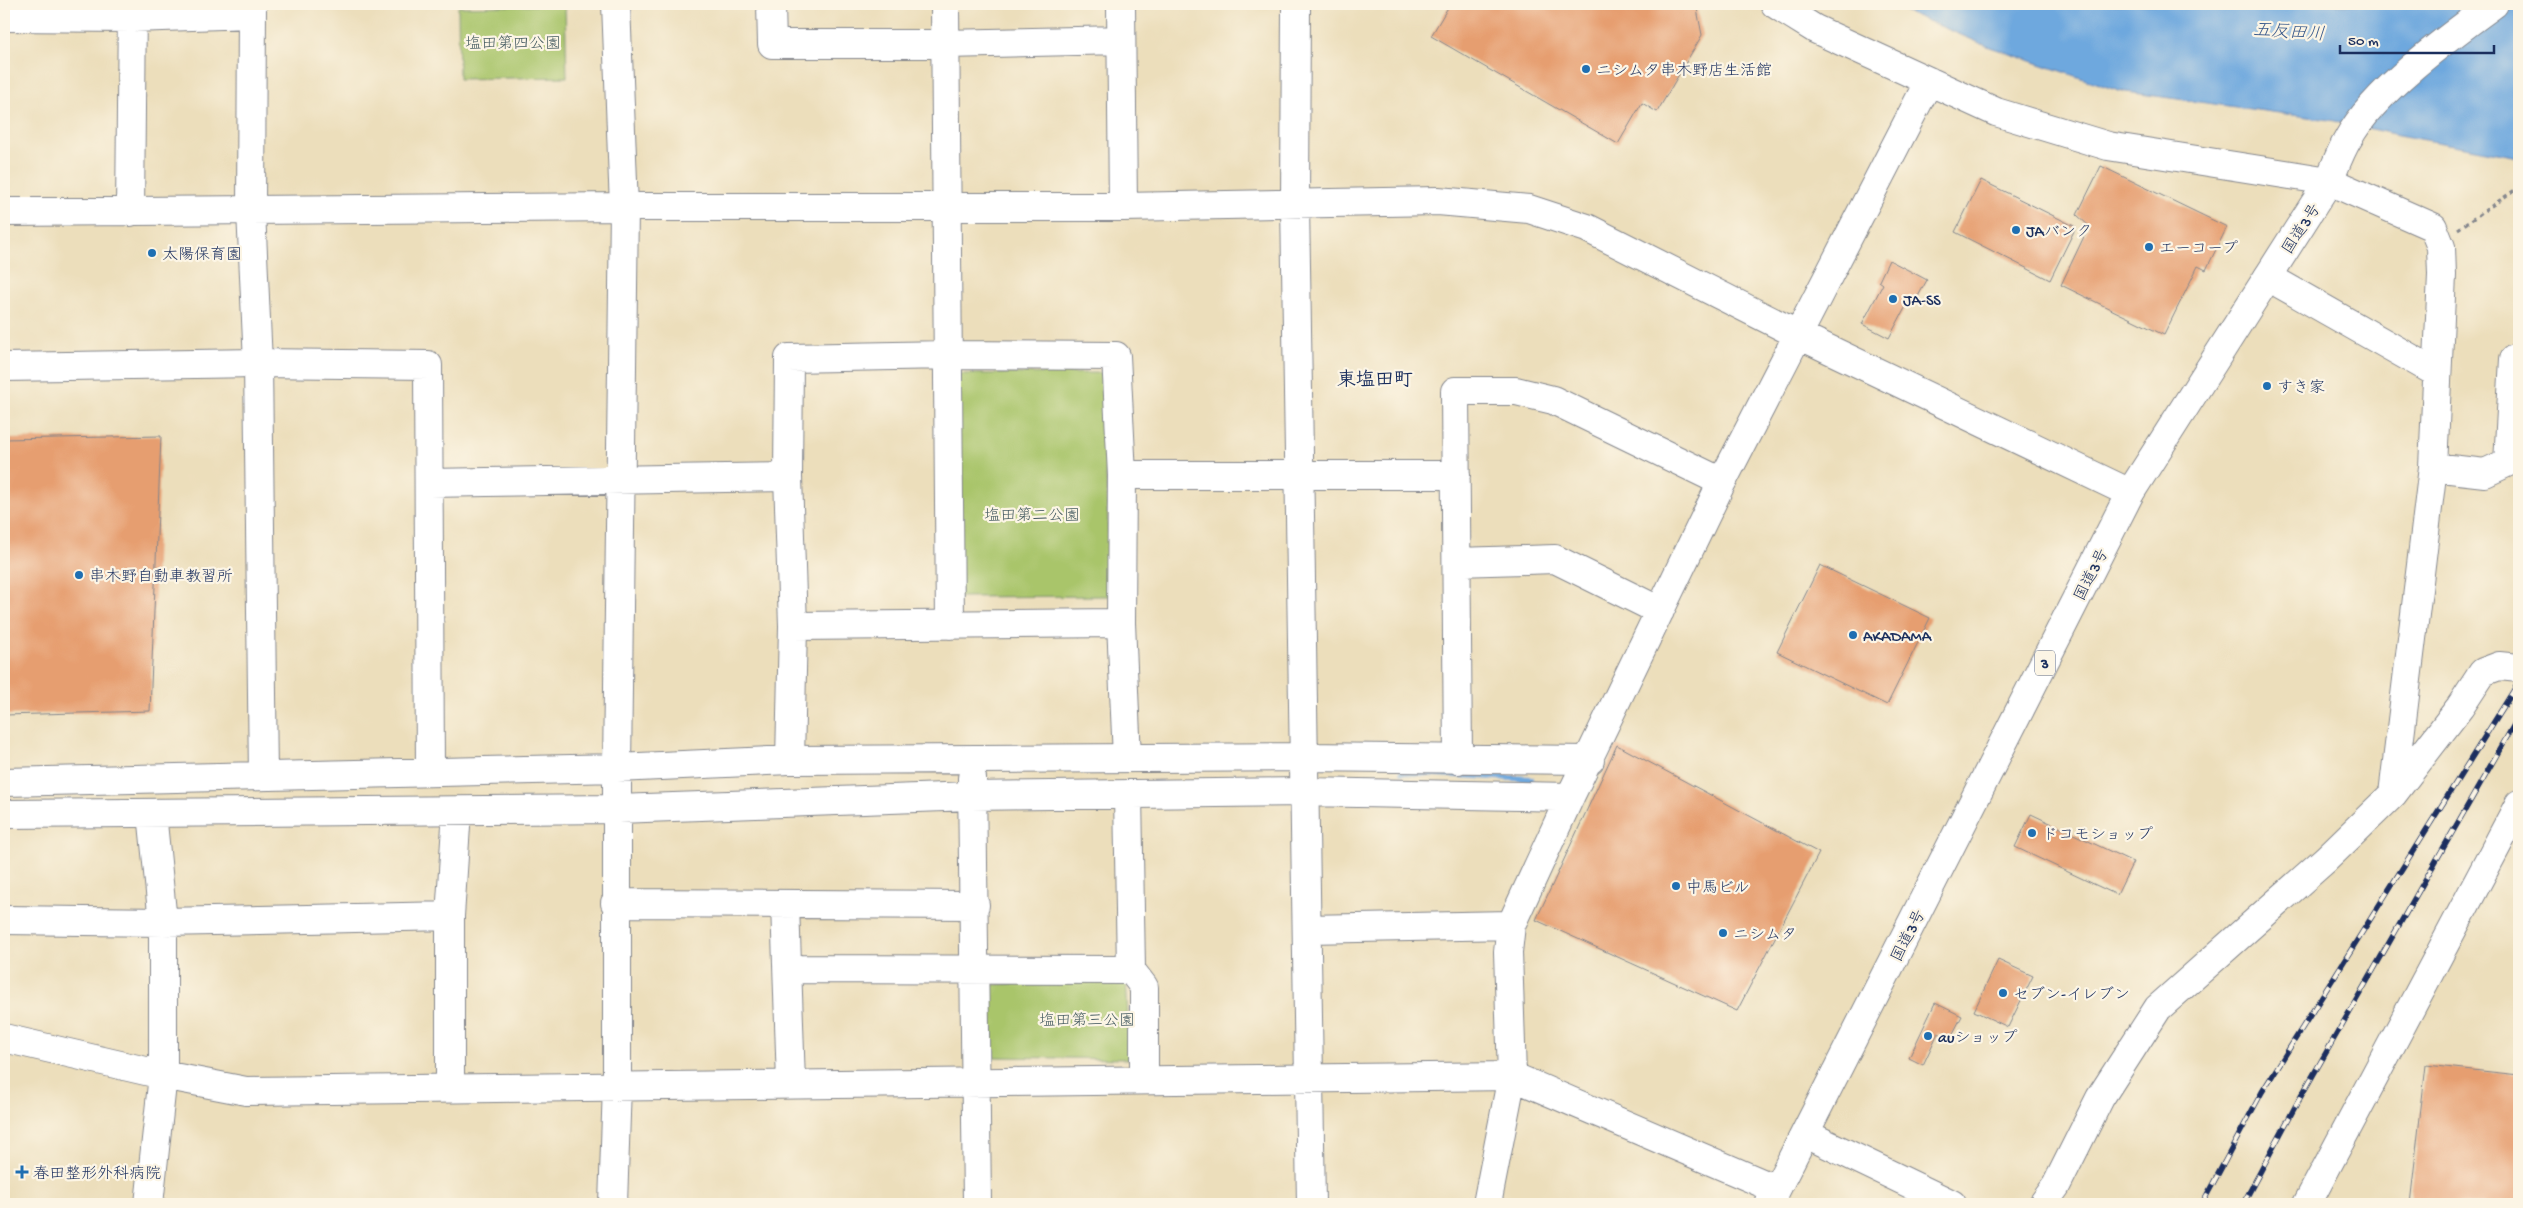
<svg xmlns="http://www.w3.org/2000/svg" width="2523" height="1208" viewBox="0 0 2523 1208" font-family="'Gochi Hand','Klee One',sans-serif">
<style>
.green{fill:#a9c56b;stroke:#627a64}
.water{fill:#6ea8de;stroke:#446c9e}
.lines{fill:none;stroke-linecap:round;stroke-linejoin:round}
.stream{stroke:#6ea8de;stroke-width:6}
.building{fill:#e69e6f}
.minor-casing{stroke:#84868c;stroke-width:30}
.highway-casing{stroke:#84868c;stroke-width:30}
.path{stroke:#84868c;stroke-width:3;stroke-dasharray:4 4;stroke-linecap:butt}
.minor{stroke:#fff;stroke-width:28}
.highway{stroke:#fff;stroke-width:28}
.rail-casing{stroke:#1b2f5e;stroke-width:5.5}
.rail{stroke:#fcf5e5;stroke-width:4;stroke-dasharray:11;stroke-linecap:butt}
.poi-dot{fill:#1f6fb2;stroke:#fcf5e5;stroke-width:2}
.labels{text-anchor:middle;stroke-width:4.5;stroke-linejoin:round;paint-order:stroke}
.shield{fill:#fcf5e5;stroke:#5e6a86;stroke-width:1}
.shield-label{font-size:15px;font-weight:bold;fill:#1b2f5e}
.park-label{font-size:16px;fill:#465c62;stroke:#fcf5e5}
.poi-label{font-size:16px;fill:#1b2f5e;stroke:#fcf5e5;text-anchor:start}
.street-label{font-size:16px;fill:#1b2f5e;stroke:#fcf5e5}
.water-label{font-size:18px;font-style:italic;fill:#38598b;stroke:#fcf5e5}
.quarter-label{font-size:19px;font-weight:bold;fill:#1b2f5e;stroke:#fcf5e5}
</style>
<rect width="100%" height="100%" fill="#fcf5e5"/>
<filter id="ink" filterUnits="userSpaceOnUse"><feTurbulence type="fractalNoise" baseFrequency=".02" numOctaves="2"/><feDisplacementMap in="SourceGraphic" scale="10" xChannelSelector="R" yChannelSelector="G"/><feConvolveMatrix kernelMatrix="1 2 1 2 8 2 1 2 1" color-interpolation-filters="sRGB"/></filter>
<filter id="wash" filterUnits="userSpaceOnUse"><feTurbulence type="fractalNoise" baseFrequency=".0096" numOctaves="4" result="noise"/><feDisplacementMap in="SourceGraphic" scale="20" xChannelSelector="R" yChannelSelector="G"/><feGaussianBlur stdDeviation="1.12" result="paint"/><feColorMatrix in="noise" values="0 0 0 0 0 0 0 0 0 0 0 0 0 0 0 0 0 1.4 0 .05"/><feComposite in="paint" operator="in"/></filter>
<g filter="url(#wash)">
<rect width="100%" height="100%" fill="#ecdebb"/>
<path class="green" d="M565,5L567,77L459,79L458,7Z
M1102,373L1111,596L957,597L955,374Z
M1126,977L1130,1059L993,1057L989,985Z"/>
<path class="water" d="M1888,4H2519V157L2398,135L2330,120L2119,91L1987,46Z"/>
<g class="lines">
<path class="stream" d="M1402,772L1531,779"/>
</g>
<g id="blocks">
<path class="building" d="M1450,4H1696L1702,35L1657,112L1642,103L1618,144L1431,36Z
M2101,166L2227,227L2206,270L2198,266L2164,335L2061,285L2089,226L2077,215Z
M1981,180L2076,227L2050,280L1955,232Z
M1889,260L1927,280L1916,300L1911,297L1889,338L1862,324L1883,284L1879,281Z
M161,436L150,711L4,715V439Z
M1820,565L1930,618L1887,705L1777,652Z
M1617,745L1819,853L1737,1011L1536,920Z
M2031,814L2133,862L2117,895L2015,847Z
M1998,960L2033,976L2008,1027L1974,1011Z
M1935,1003L1962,1016L1950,1039L1938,1033L1923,1065L1909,1058Z
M2426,1065L2519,1075V1204H2410Z"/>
</g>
</g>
<g filter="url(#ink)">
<use href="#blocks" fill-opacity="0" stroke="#84868c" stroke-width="1"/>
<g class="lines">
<defs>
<path id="minor" d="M252,4L251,211L258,363L263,776
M771,4L772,44H945L1121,40
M945,4L950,625
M1121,4L1123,207
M1296,4L1295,204L1311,1204
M1775,4L1815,29L1996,112L2108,146L2329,181L2433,227L2441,247L2442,275L2433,467L2393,794
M4,17L132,18L252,14
M4,212L624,207H1123L1438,201L1529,209L1587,228L1799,335L2130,493
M130,212L132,4
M2268,277L2437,373
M4,367L258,363L428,365L430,772
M2508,462L2514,359
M2433,467L2485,473L2519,457
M1122,475H1456
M429,483L788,477
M1457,562L1555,559L1660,611
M793,626L1121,623
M790,760L793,626L788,477L789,358L947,355L1116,356L1122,475L1121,623L1127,758
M1458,760L1455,391H1516L1553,400L1722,482
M972,778L977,1204
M4,782L617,768L790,760L1304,757L1590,760
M1128,794L1131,970L1144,987V1080
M4,814L618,809L971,796L1305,792L1570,797
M615,903L975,905
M785,904L791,1083
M4,920L163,922L450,916
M1307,929L1511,925
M788,969L1131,970
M4,1038L163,1075L246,1091L1512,1076L1776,1189
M450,1087V916L457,811
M1806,1134L1952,1204
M149,1204L163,1075V922L152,813
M613,1204L617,1085V768L624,207L616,4
M1487,1204L1512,1076L1508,952L1511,925L1570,797L1722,482L1929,81
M2043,1204L2056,1186L2100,1098L2158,1008L2326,859L2393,794L2460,707L2483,672L2499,666L2519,668
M2307,1204L2519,804"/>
<path id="highway" d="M1769,1204L2130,493L2329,181C2335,167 2340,152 2348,139C2374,91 2450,36 2494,4"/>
</defs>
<use href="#minor" class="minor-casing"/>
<use href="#highway" class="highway-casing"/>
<path class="path" d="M2458,229L2519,187"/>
<use href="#minor" class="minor"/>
<use href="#highway" class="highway"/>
<defs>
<path id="rail" d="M2202,1204L2262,1092L2519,682
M2243,1204L2296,1105L2519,716"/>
</defs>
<use href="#rail" class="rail-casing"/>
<use href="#rail" class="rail"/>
</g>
</g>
<g class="poi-dot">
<circle cx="1586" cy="69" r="5"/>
<circle cx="2016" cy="230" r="5"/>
<circle cx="2149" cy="247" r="5"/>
<circle cx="152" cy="253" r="5"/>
<circle cx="1893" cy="299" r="5"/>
<circle cx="2267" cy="386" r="5"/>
<circle cx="79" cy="575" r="5"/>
<circle cx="1853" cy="635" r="5"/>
<circle cx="2032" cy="833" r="5"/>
<circle cx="1676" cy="886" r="5"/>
<circle cx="1723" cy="933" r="5"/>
<circle cx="2003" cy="993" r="5"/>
<circle cx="1928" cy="1036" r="5"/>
<path d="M19.5 1164.5h5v5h5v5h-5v5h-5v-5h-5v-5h5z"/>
</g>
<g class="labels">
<rect class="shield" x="2035" y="650.5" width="20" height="25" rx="4"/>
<g class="shield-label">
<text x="2045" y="668">3</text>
</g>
<g class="park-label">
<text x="513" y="48">塩田第四公園</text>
<text x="1032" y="520">塩田第二公園</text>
<text x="1087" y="1025">塩田第三公園</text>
</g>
<g class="poi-label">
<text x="1596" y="75">ニシムタ串木野店生活館</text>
<text x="2026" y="236">JAバンク</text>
<text x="2159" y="253">エーコープ</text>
<text x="162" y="259">太陽保育園</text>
<text x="1903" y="305">JA-SS</text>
<text x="2277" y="392">すき家</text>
<text x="89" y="581">串木野自動車教習所</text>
<text x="1863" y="641">AKADAMA</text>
<text x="2042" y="839">ドコモショップ</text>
<text x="1686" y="892">中馬ビル</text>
<text x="1733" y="939">ニシムタ</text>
<text x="2013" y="999">セブン-イレブン</text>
<text x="1938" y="1042">auショップ</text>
<text x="33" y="1178">春田整形外科病院</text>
</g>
<g class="street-label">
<text transform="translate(2300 228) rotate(-57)" y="6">国道3号</text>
<text transform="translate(2090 574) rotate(-63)" y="6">国道3号</text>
<text transform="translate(1907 935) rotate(-63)" y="6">国道3号</text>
</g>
<g class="water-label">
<text transform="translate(2289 31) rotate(4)" y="6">五反田川</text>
</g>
<g class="quarter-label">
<text x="1375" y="385">東塩田町</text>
</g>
</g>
<rect width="2523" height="1208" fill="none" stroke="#fcf5e5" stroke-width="20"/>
<path d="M2340 45v8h154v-8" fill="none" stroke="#1b2f5e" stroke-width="2.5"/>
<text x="2348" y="45" font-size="15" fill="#1b2f5e" stroke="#fcf5e5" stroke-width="4" paint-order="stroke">50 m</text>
</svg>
